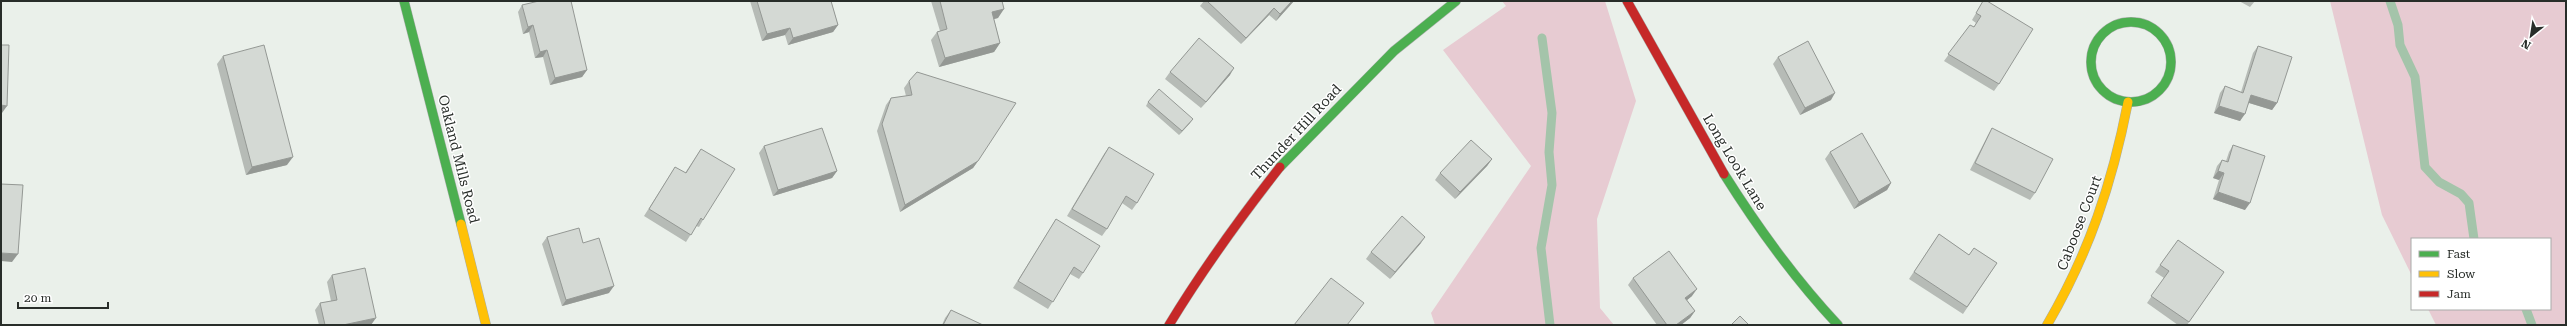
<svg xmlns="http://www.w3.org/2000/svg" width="2567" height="326" viewBox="0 0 2567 326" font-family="'Roboto Serif',serif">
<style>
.forest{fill:#e7cbd2}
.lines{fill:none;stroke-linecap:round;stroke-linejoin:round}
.stream{stroke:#a4c4aa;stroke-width:9}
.fast-casing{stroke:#a8ada9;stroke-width:10}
.slow-casing{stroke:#a8ada9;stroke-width:10}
.jam-casing{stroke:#a8ada9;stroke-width:10}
.fast{stroke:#4caf50;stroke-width:9}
.slow{stroke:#ffc107;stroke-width:9}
.jam{stroke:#c62828;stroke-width:9}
.wall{fill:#b6bbb6}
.shaded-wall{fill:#949894}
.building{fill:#d4d9d4;stroke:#949894}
.labels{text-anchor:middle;stroke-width:3;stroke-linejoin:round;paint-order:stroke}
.street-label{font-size:14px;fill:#282d29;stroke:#fff}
</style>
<rect width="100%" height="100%" fill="#eaf0ea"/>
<path class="forest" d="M1502,1H1605L1636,101L1597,219L1600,308L1614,325H1435L1431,313L1531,166L1443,50L1506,6Z
M2330,1H2566V325H2436L2428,309H2550V239H2412V276L2382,215Z"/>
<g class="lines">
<path class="stream" d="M2390,1L2398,25L2400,45L2415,77L2425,167L2439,182L2461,194L2469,203L2474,239
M1542,38L1552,113L1549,152L1552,185L1541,248L1550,325
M2526,309L2532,325"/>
<defs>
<path id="fast" d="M404,1L461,224
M2091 62a40 40 0 1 1 80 0a40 40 0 1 1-80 0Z
M1280,167L1394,51L1456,1
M1724,174C1758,228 1794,278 1838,325"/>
<path id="slow" d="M461,224L486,325
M2047,325C2089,253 2112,184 2128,102"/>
<path id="jam" d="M1627,1L1724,174
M1169,325C1203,269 1240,218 1280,167"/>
</defs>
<use href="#fast" class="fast-casing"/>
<use href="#slow" class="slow-casing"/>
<use href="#jam" class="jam-casing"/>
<use href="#fast" class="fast"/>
<use href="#slow" class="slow"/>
<use href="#jam" class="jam"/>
</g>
<path class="wall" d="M750,1H831L838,25L833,32L788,45L785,35L762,41Z
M931,1H1002L998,18L994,19L1000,43L994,52L939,67L931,40L937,32L940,31Z
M1204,1H1294L1276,21L1269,15L1241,44L1200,6Z
M1983,1L1999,84L1994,91L1944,61L1970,25L1974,27L1976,23L1972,20Z
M2239,1H2255L2250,7Z
M522,5L587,70L582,77L550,85L543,57L535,58L529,32L523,34L518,12Z
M2258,46L2277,103L2272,110L2249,103L2240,121L2214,113L2220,93L2225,86L2241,92L2253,53Z
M223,56L287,165L246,175L217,64Z
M1778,57L1831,100L1800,115L1773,64Z
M1170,72L1230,75L1201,108L1165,79Z
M909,81L978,161L973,168L900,212L877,131L886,105L891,98L906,96L904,88Z
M1148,102L1190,123L1179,135L1146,106Z
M1992,128L2035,193L2030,200L1970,170L1988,135Z
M2233,145L2245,210L2213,199L2219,180L2213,178L2217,166L2222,160L2226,161L2229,152Z
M764,146L837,171L832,178L773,196L759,153Z
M1109,147L1137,203L1132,210L1122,203L1107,229L1102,236L1067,216L1104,154Z
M701,149L703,220L699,227L696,226L686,242L644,216L675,167L685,173Z
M1830,152L1891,183L1887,190L1854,209L1825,159Z
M1492,159L1487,166L1455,199L1435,180L1440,173Z
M1056,219L1083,273L1079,279L1070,274L1048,309L1013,288Z
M1939,234L1969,255L1974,248L1997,263L1963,314L1909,279Z
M547,237L583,243L609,293L562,306L542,244Z
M2178,240L2224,272L2187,325H2178L2147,303L2164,278L2155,272Z
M1421,243L1390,279L1366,259L1371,252Z
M332,275L371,325H319L315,310L320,303L331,301L327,282Z
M1633,278L1692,296L1687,300L1695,311L1690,318L1681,325H1657L1628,285Z
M951,310L983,325H942L945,318Z"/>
<path class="shaded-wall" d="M1292,1H1294L1276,21L1280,14Z
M1274,8L1269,15L1241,44L1246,38Z
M1004,9L998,18L986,21L992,12Z
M533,25L529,32L523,34L528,27Z
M838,25L833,32L788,45L793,38Z
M790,28L785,35L762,41L767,34Z
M1000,43L994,52L939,67L945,58Z
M547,50L543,57L535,58L540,52Z
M1234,68L1230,75L1201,108L1206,102Z
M587,70L582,77L550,85L555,78Z
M1835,93L1831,100L1800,115L1805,108Z
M2251,95L2277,103L2272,110L2246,102Z
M1,105L7,106L2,113H1Z
M2219,106L2245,114L2240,121L2214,113Z
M1193,119L1190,123L1179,135L1182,131Z
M293,157L287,165L246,175L252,167Z
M1492,159L1487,166L1455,199L1460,192Z
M978,161L973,168L900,212L905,205Z
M837,171L832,178L773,196L778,190Z
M2218,171L2224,173L2219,180L2213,178Z
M1891,183L1887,190L1854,209L1859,202Z
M2218,192L2250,203L2245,210L2213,199Z
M1425,237L1421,243L1390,279L1395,272Z
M1,253L18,254L12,262L1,261Z
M614,286L609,293L562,306L566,300Z
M1697,289L1692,296L1681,305L1685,298Z
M1695,311L1690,318L1681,325H1676Z
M376,318L371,325H343Z"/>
<path class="building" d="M539,1H571L587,70L555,78L547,50L540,52L533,25L528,27L522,5Z
M757,1H831L838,25L793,38L790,28L767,34Z
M940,1H1002L1004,9L992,12L1000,43L945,58L937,32L947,29Z
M1207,1H1292L1280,14L1274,8L1246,38Z
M1983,1H1987L2033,29L1999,84L1948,54L1970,25L1974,27L1981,16L1976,13Z
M1199,38L1234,68L1206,102L1170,72Z
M1808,41L1835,93L1805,108L1778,57Z
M1,45H9L7,106L1,105Z
M264,45L293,157L252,167L223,56Z
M2258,46L2292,57L2277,103L2251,95L2245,114L2219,106L2225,86L2243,93Z
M917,72L1016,103L978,161L905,205L882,124L891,98L912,95L909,81Z
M1159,89L1193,119L1182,131L1148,102Z
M822,128L837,171L778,190L764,146Z
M1992,128L2053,159L2035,193L1975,163Z
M1862,133L1891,183L1859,202L1830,152Z
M1471,140L1492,159L1460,192L1440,173Z
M2233,145L2265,156L2250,203L2218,192L2224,173L2218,171L2222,160L2228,162Z
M1109,147L1154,174L1137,203L1126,196L1107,229L1072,209Z
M701,149L735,169L703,220L701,218L691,235L649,209L675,167L686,173Z
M1,184L23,185L18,254L1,253Z
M1402,216L1425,237L1395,272L1371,252Z
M1056,219L1100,246L1083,273L1074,267L1053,302L1018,281Z
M579,228L583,243L599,238L614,286L566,300L547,237Z
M1939,234L1969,255L1974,248L1997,263L1967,307L1914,272Z
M2178,240L2224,272L2189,322L2151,296L2169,271L2160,265Z
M1669,251L1697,289L1685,298L1695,311L1676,325H1667L1633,278Z
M365,268L376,318L343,325H325L320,303L337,300L332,275Z
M1331,278L1364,303L1347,325H1294Z
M951,310L983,325H943Z
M1740,316L1749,325H1731Z"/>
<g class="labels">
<g class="street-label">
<text transform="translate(1296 132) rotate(-47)" y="5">Thunder Hill Road</text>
<text transform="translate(459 159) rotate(76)" y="5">Oakland Mills Road</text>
<text transform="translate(1735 162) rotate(59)" y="5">Long Look Lane</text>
<text transform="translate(2079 223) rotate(-69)" y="5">Caboose Court</text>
</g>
</g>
<rect width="2567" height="326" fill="none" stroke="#282d29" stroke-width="4"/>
<rect x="2411" y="238" width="140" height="72" fill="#ffffff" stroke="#a9aba9"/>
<rect x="2419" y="251" width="20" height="6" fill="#4caf50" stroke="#a9aba9"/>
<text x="2447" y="258" font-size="12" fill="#282d29">Fast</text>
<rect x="2419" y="271" width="20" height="6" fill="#ffc107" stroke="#a9aba9"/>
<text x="2447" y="278" font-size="12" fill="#282d29">Slow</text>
<rect x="2419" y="291" width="20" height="6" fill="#c62828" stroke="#a9aba9"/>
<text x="2447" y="298" font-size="12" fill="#282d29">Jam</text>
<g transform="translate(2531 36) rotate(210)" stroke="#ffffff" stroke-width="3" paint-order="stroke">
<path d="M0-3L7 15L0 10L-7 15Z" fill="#282d29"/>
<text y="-6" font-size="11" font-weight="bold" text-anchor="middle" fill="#282d29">N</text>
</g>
<path d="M18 302v6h90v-6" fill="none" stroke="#282d29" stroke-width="2"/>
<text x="24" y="302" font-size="12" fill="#282d29" stroke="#ffffff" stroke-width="3" paint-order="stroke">20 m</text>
</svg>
